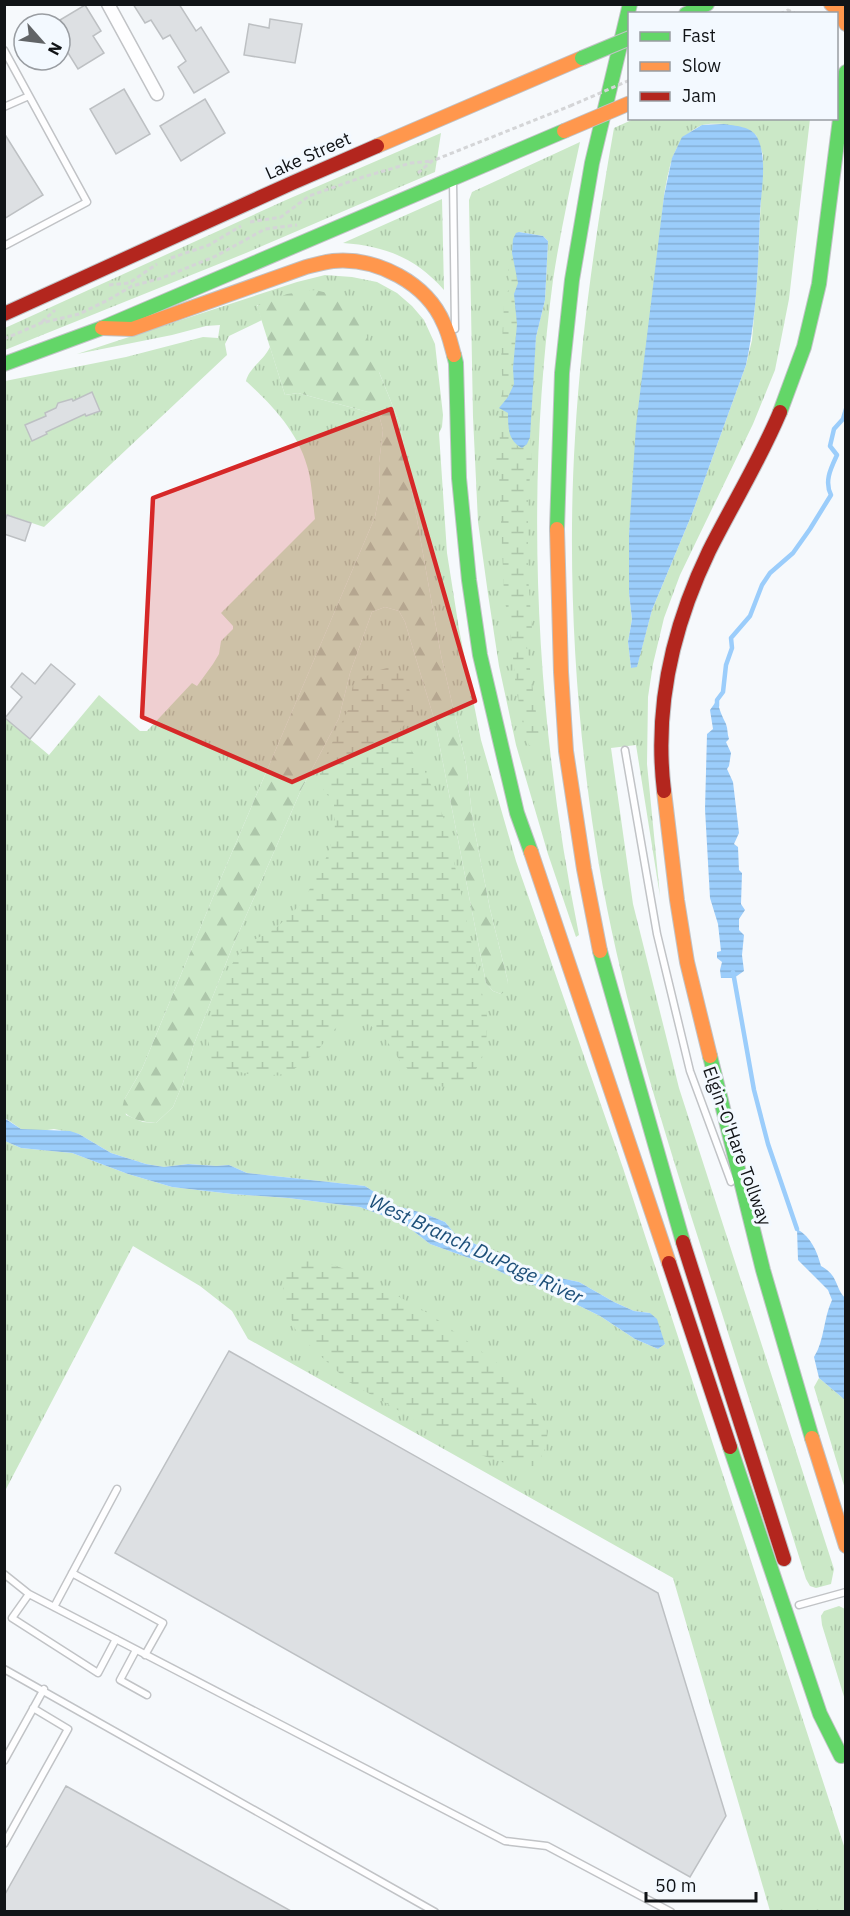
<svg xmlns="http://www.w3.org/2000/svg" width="850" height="1916" viewBox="0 0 850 1916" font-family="'IBM Plex Sans',sans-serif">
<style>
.grass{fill:url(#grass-tufts);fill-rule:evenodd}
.forest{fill:url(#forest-firs)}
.wetland{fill:url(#wetland-marsh)}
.water{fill:url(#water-rules)}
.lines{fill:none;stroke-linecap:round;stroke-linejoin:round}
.stream{stroke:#9bcdfb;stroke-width:4.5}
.building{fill:#dde0e3;stroke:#bdc0c3;stroke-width:1.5}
.lane-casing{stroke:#c1c3c6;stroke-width:9}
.street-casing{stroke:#c1c3c6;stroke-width:15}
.fast-casing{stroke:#c1c3c6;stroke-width:16}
.slow-casing{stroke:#c1c3c6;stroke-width:16}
.jam-casing{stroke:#c1c3c6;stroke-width:16}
.path{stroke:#d4d5d7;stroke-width:3;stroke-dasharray:4.5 3;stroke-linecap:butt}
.lane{stroke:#fefeff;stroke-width:6}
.street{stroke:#fefeff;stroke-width:12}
.fast{stroke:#63d668;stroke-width:14}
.slow{stroke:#ff974d;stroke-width:14}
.jam{stroke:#b3261e;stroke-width:14}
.fast-bridge-casing{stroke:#c1c3c6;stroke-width:16;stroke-linecap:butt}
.slow-bridge-casing{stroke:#c1c3c6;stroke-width:16;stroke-linecap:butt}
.path-bridge{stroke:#d4d5d7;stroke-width:3;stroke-dasharray:4.5 3;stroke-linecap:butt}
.fast-bridge{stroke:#63d668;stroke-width:14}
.slow-bridge{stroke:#ff974d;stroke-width:14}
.marked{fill:#d62828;fill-opacity:0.2;stroke:#d62828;stroke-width:4.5;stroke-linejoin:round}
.labels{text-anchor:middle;stroke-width:6;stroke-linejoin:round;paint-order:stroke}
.street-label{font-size:18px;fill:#111417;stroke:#f3f9ff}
.water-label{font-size:20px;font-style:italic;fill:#1d4f79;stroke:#f3f9ff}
</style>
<defs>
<pattern id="grass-tufts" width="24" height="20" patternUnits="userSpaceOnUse" patternTransform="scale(1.5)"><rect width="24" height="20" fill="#cbe8c7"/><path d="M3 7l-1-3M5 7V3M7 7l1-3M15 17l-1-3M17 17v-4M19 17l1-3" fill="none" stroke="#adc6aa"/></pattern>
<pattern id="forest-firs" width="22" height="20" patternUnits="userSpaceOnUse" patternTransform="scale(1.5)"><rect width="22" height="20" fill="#cbe8c7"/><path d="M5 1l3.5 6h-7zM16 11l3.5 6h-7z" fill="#adc6aa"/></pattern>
<pattern id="wetland-marsh" width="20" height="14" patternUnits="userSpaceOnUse" patternTransform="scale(1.5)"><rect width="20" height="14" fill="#cbe8c7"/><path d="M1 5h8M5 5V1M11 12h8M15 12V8" fill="none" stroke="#adc6aa"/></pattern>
<pattern id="water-rules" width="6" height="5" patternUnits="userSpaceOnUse" patternTransform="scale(1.5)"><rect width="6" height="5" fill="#9bcdfb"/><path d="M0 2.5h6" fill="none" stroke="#84afd6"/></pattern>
</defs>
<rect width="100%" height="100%" fill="#f6f9fc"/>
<path class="grass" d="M636,118L810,119L789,299L775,370L753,424L680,575L664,618L653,664L648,697L647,764L660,896L636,745L611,748L633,904L679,1088L834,1569L831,1584L816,1588L810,1586L806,1579C771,1467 735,1356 700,1244C658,1112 616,978 595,840C575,712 567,568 575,438C581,334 596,230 614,128ZM724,124L756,135L763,155L757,281L752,340L746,365L692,514L652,610L637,666L631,668L628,642L632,619L629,593V534L664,196C669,169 672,139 700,126C707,123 717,124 724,124Z
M441,133L435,172L246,253L5,350V328L286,200Z
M580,142C570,188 560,234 553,280C524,497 536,721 579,935L576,937L548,854L516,745L499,666L488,594L478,522L473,417L469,200L472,192ZM519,232L543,236L548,241L545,300L536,337L531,398Z
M442,199L444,290C416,258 385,246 343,243Z
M325,275L352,277L377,282L397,293L412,306L424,320L435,344L443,415L442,427L439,433L447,553L459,629L481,740L516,861L623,1168L845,1849V1911H770L673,1578L248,1339L232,1311L200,1286L133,1246L5,1491V1141L21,1148L72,1153L128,1174L172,1187L232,1194L288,1198L360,1207L403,1223L430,1244L483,1263L505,1274L547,1290L600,1316L635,1339L658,1349L665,1344L650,1313L634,1311L614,1302L579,1282L541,1274L511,1261L456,1235L445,1222L423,1213L396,1206L365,1186L247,1173L229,1165L216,1166L188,1164L164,1167L146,1164L111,1153L79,1134L54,1129L41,1131L21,1129L5,1118V718L49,755L99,695L140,731H147L192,683L197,686L213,664L219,654L221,641L233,629V626L221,613L315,519C313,504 312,488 309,473C300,434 274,407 246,381C249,368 264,360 270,347L285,395L298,393L379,415L383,430L379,463L380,489L375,517L218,885L142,1069L124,1100L126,1115L143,1122L156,1123L173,1107L183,1083L194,1044L209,1006L232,948L301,790L339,718L350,673L372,612L385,607L399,611L405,622L435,722L486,983L493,991L501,994L508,982L490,909L473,822L466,764L441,655L400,424L379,372L257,305L262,320L229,336L225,344L227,355L44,527L5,514V381L126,357L203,337L218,338L220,325L206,326L172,335L77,354L297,282Z
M819,1378L845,1400V1489L814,1387Z
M839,1606L845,1609V1700L822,1625L821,1616L824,1611Z"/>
<path class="forest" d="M315,290L336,295L356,303L379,372L400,424L441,655L466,764L473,822L490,909L508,982L506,991L501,994L493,991L486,983L435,722L405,622L399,611L385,607L372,612L350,673L339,718L301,790L232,948L209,1006L194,1044L183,1083L173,1107L156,1123C144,1122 129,1120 122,1109L124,1100L142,1069L218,885L375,517L380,489L379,463L383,430L379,415L298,393L285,395L257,306L287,294Z"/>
<path class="wetland" d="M512,253L518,283L514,295L517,324L513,368L514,384L508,397L499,408L508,413C508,426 508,438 519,447L527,444L530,437L532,463L528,492V576L532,629L527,647L540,742L537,748L529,745L525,735L516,688L511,637L504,595L499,473L496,469L494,458L500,445L499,408L503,388L501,361L504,305L509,287L508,262Z
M390,667L404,675L412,697L414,716L400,729L408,745L427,775L446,824L488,1021L485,1052L473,1075L453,1087L427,1086L402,1064L387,1041L369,1024L350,1018L335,1029L317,1051L288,1074L256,1076L224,1068L209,1057V1021L226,973L245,945L276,928L301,904L323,866L335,833L334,804L320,785V768L348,710L353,685L373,672Z
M310,1260L331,1264L363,1276L431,1315L496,1362L535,1401L548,1431L545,1449L537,1466H514L469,1451L349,1382L313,1349L295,1329L284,1298L282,1275L290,1264Z"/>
<path class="water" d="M724,124C735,126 751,126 757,137C768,158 761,190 760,214C758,264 757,315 746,365L692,514L652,610L637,667L631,668L628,642L632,619L629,593V534L636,426L664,196L672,158L682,137L702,125Z
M519,232L543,236L548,241L545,300L536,337L530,437L527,444L522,448C508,441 508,427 508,413L499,408L508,397L514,384L513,368L517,324L514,294L518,283L512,253L513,239L516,233Z
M717,700C719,709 722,716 726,724C728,729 727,734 729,739L726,742L731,753L729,766L727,769L733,782L739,833L734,844L738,847L739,870L742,873L741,904L745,910L739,919V930L744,935L742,955L744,971L734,978H721L720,970L722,962L717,958V952L721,951L718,924L710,898L705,809L707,734L713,729L710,710Z
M4,1118L21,1129L70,1131L79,1134L111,1153L146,1164L164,1167L188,1164L216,1166L229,1165L247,1173L365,1186L396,1206L423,1213L445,1222L456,1235L511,1261L541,1274L579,1282L614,1302L634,1311L650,1313L657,1319L665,1344L658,1349L635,1339L600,1316L547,1290L505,1274L483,1263L430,1244L403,1223L360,1207L288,1198L232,1194L172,1187L128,1174L72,1153L21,1148L5,1141Z
M797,1229C811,1237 817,1251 821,1266C839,1276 834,1286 845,1298V1400L819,1378L814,1357C825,1339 823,1319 832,1300L828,1290L798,1260Z"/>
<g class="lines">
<path class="stream" d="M717,706V700L723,692L726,665L732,648L731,638L750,616L762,585L770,573L793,553L810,529L831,495C824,481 831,468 837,455L830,446L834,429L843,419L846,409
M733,972L754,1090L768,1144L797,1229"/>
</g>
<path class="building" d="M133,4H179L196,31L201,27L229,72L194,93L178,67L186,61L170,35L163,39L151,20L145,23Z
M85,5L101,31L93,36L104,53L78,69L60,40V20Z
M270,19L302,24L295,63L244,55L249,24L269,28Z
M124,89L150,134L116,154L90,109Z
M205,99L225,133L181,161L160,126Z
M4,133L43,195L4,219Z
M92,392L100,411L86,416L85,414L46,432L47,434L32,441L25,425L46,416L45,413L56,408L58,403L72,399L73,401Z
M7,515L31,523L25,541L4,534V524Z
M51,664L75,684L30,739L5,718L22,697L11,687L22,673L35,684Z
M229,1351L658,1593L726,1816L690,1877L115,1553Z
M66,1786L291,1911H4V1896Z"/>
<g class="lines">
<defs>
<path id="lane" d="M4,50L87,202L4,246
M4,107L29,96
M453,180L455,329
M625,750L657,934L690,1071L731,1182
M72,1573L163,1623L145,1655
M4,1574L29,1594L505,1841L547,1846L671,1912
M29,1594L12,1618L98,1673L116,1639
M799,1605L846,1592
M54,1607L117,1489
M136,1650L120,1680L147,1695
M4,1669L435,1912
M4,1761L44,1689
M4,1844L68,1729L33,1708"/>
<path id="street" d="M108,4L157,94"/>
<path id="fast" d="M686,14L707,4
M454,355L456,363L459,478L469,580L480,655L517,813L531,852
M4,364L102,328L564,131
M780,412L804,347L819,284L846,72
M557,529L562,373L572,280L592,163L630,4
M600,951L683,1242
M710,1056L763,1270L812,1438
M730,1447L820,1714L841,1756"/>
<path id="slow" d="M831,4L840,11L846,24
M377,146L582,58
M102,328L132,329L306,267C315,265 324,262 333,261C377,257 427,283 444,324C449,334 451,345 454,355
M557,529L561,672L566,751L584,869L600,951
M664,791L677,900L687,962L710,1056
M531,852L669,1263
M812,1438L846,1546"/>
<path id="jam" d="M4,314L292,183L377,146
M664,791C654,708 673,626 709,551C732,505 760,460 780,412
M683,1242L784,1559
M669,1263L730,1447"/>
</defs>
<use href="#lane" class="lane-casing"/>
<use href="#street" class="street-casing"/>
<use href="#fast" class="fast-casing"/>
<use href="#slow" class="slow-casing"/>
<use href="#jam" class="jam-casing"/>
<path class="path" d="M780,14L788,10L796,14
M418,173L432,161L570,106
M250,222L281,217L309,196L363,177L411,163L431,161
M171,258L209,245L241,226
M109,285L129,283L157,264
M42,322L55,310
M4,339L41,323L79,314L108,300L132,286L162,278L216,256L265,229L297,225"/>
<use href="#lane" class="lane"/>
<use href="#street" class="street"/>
<use href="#fast" class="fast"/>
<use href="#slow" class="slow"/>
<use href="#jam" class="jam"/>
<defs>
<path id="fast-bridge" d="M582,58L630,38"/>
<path id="slow-bridge" d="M564,131L630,103"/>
</defs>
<use href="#fast-bridge" class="fast-bridge-casing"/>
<use href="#slow-bridge" class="slow-bridge-casing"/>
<path class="path-bridge" d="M570,106L630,80"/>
<use href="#fast-bridge" class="fast-bridge"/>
<use href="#slow-bridge" class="slow-bridge"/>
</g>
<path class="marked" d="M391,409L475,701L292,782L142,717L153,498Z"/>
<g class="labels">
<g class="street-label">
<text transform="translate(308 156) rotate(-24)" y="6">Lake Street</text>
<text transform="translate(737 1146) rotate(70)" y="6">Elgin-O'Hare Tollway</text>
</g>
<g class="water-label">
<text transform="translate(476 1249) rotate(25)" y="7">West Branch DuPage River</text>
</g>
</g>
<rect width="850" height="1916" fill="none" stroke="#111417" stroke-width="12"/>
<rect x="628" y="12" width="210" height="108" fill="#f3f9ff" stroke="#999da2" stroke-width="1.5"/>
<rect x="640" y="32" width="30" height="9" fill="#63d668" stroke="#999da2" stroke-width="1.5"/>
<text x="682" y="42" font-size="18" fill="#111417">Fast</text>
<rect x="640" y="62" width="30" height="9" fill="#ff974d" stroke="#999da2" stroke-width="1.5"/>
<text x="682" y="72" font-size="18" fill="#111417">Slow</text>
<rect x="640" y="92" width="30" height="9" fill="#b3261e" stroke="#999da2" stroke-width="1.5"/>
<text x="682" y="102" font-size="18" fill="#111417">Jam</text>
<g transform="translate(42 42) rotate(118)"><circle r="28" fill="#f3f9ff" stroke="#999da2" stroke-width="1.5"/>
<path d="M0-4.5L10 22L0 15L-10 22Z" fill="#616467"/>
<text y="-9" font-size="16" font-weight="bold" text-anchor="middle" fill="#111417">N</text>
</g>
<path d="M646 1892v9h110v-9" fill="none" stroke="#111417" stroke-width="3"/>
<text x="655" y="1892" font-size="18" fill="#111417" stroke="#f3f9ff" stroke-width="4.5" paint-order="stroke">50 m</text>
</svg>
